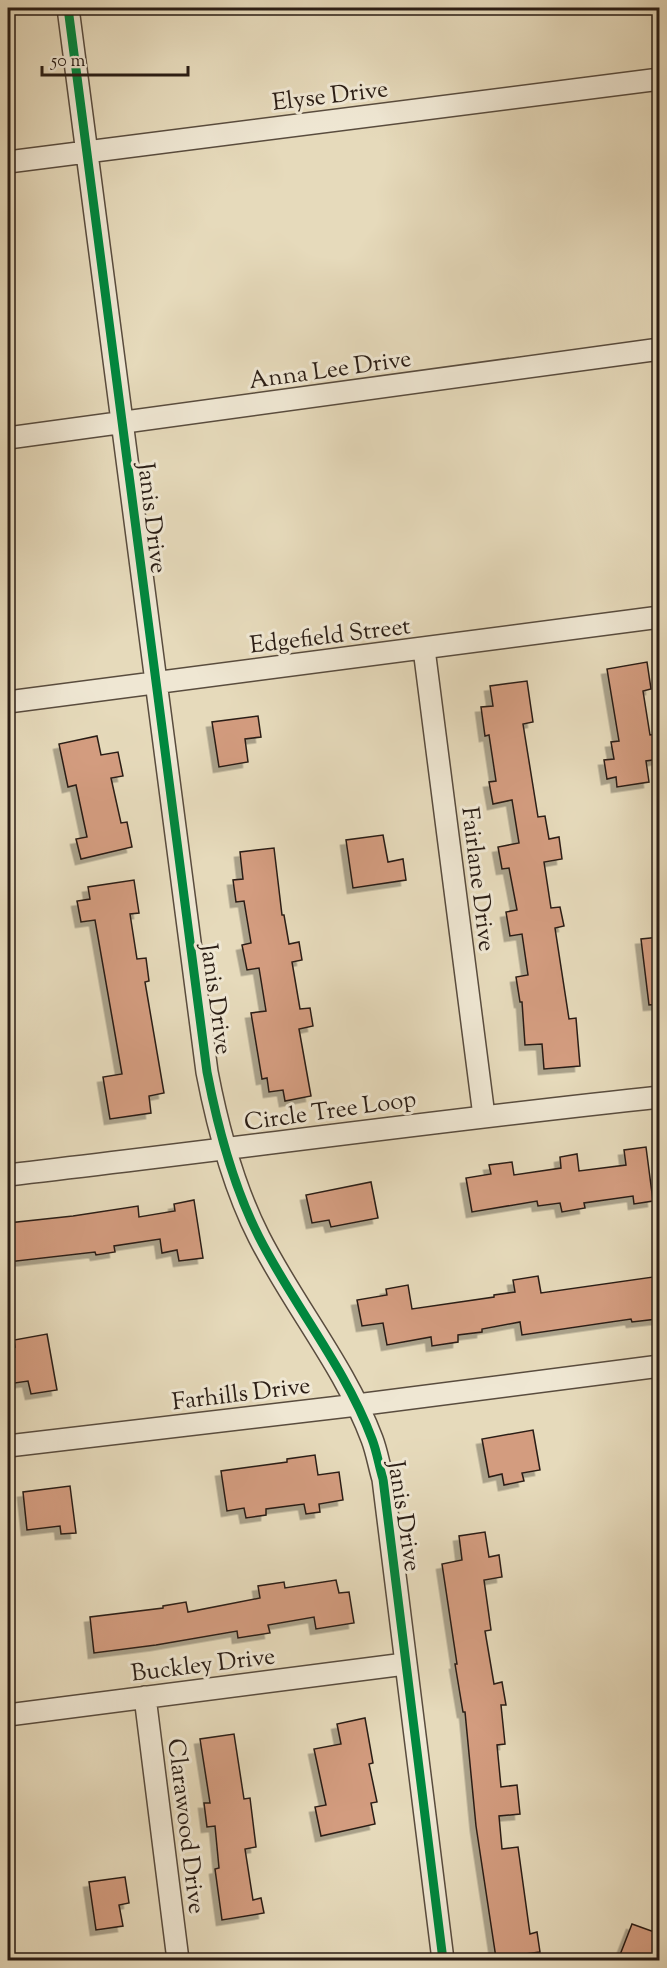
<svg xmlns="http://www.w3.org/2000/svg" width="667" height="1968" viewBox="0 0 667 1968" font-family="'Sorts Mill Goudy',serif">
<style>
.building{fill:#d39c7f;stroke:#2a1d15;stroke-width:1.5;filter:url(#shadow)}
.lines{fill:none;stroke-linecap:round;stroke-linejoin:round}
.street-casing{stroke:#594c3e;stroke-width:24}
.street{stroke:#efe7d3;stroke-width:21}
.cycleway-casing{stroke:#efe7d3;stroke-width:13}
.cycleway{stroke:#00873e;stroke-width:9}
.labels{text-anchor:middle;stroke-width:6;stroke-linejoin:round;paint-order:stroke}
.street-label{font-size:24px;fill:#2a1d15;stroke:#efe7d3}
</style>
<defs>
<filter id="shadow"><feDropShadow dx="-5.5" dy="5.5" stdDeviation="0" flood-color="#0004"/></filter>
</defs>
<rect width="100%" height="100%" fill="#e6dabb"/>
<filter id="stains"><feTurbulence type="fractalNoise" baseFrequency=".00333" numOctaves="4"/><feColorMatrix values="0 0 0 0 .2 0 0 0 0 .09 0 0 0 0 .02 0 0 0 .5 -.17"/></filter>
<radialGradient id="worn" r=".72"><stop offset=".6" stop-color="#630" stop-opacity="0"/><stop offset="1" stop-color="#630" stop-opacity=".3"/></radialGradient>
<path class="building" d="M647,662L651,689L643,691L650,735L657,734L660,759L646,761L649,782L617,787L616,777L607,779L604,760L614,759L611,742L619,741L607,669Z
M527,681L533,722L523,724L538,817L545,816L549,839L559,837L562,859L544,862L551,908L560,907L564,926L555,928L569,1019L576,1018L580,1066L544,1069L542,1044L525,1045L522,1002H520L516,977L528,975L522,934L510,936L506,912L517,910L509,868L502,869L498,847L519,843L512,800L493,804L489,782L496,781L489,735L485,736L481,707L493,706L490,686Z
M258,716L261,737L245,739L248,762L219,767L212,722Z
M97,736L101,755L118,752L123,776L111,778L121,823L127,822L132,847L81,859L76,839L87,837L76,785L68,787L59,744Z
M383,835L388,862L403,859L406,880L353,888L346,840Z
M274,848L282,915H284L289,944L299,942L302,960L292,962L300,1009L310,1008L313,1026L299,1029L311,1096L285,1101L283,1090L269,1092L267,1078L262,1079L251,1013L266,1011L259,968L247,970L242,945L251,943L244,901L236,902L233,880L243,879L240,852Z
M134,880L139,913L130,914L137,959L146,958L149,981L145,982L164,1093L149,1096L151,1113L110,1119L103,1077L122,1074L95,920L81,922L77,901L90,899L88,887Z
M660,937V1004L649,1005L641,939Z
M646,1147L653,1201L634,1204L633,1196L584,1203L585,1208L562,1212L560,1203L538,1206L537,1201L472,1212L466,1178L491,1174L489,1165L512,1162L514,1175L561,1168L560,1157L577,1154L579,1171L626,1165L624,1150Z
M371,1182L378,1218L331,1227L329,1220L312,1223L306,1195Z
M194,1200L203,1258L179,1261L177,1250L162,1253L160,1239L114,1246L115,1252L96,1255L95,1252L8,1262V1223L73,1216L138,1206L139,1217L175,1211L174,1204Z
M538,1276L541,1293L660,1276V1310L656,1311L657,1319L632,1322L631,1319L522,1335L520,1322L482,1329V1332L458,1335V1342L432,1346L431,1337L387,1345L383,1323L362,1326L357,1300L387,1295L386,1289L408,1285L412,1309L494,1297V1295L515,1292L513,1280Z
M47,1334L57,1390L31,1394L28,1381L8,1384V1348L15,1347L14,1340Z
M533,1430L540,1470L522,1473L524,1481L504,1485L502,1474L489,1477L482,1439Z
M315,1455L318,1475L339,1472L343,1500L319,1504L320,1512L306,1514L304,1504L266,1509V1515L246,1518L244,1508L227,1511L221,1471L287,1462V1459Z
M70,1486L76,1533L61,1534L60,1526L27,1530L23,1492Z
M485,1532L489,1557L499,1555L502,1577L484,1580L491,1630L485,1631L494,1684L502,1682L506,1705H501L505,1744L497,1745L501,1787L517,1785L520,1814L499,1816L502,1849L518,1847L530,1934L537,1932L540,1952L496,1958L476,1826L465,1712H463L455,1664H457L442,1564L462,1560L459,1536Z
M336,1580L339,1593L349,1592L354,1623L316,1629L314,1617L268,1625L270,1633L238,1638L237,1631L156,1645L94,1653L90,1617L163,1608V1606L186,1602L188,1612L260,1598L258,1586L284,1582L285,1588Z
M365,1718L373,1763L369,1764L377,1802L371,1803L375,1824L321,1836L315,1807L326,1805L314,1749L341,1744L337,1724Z
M234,1734L244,1799L250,1798L256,1847L245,1849L253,1900L261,1898L264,1913L222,1920L215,1869L219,1868L215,1826L207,1827L204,1803H210L200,1739Z
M125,1877L129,1903L119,1905L123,1926L96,1930L89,1882Z
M632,1924L660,1934V1960H618Z"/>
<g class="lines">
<defs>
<path id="street" d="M68,8L207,1072C218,1129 233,1186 259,1237C294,1306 345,1367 372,1439C377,1452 379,1466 383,1479L443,1960
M8,162L660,79
M8,438L660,349
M424,649L484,1116
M8,702L660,617
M8,1175C225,1150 442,1120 660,1097
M8,1446L357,1405L660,1366
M145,1697L178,1960
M8,1715L405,1664"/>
</defs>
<use href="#street" class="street-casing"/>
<use href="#street" class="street"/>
<defs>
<path id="cycleway" d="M68,8L207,1072C218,1129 233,1186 259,1237C294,1306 345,1367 372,1439C377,1452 379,1466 383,1479L443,1960"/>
</defs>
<use href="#cycleway" class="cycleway-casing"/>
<use href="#cycleway" class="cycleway"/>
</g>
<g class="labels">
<g class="street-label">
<text transform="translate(330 95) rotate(-7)" y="8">Elyse Drive</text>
<text transform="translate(330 369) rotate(-8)" y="8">Anna Lee Drive</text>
<text transform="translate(153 518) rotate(83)" y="8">Janis Drive</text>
<text transform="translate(330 635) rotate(-7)" y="8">Edgefield Street</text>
<text transform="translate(479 879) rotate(83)" y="8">Fairlane Drive</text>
<text transform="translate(217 999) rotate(82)" y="8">Janis Drive</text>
<text transform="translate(330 1110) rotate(-8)" y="8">Circle Tree Loop</text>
<text transform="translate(241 1393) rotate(-7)" y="8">Farhills Drive</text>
<text transform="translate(405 1516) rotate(81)" y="8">Janis Drive</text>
<text transform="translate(203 1664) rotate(-7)" y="8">Buckley Drive</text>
<text transform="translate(187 1826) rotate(83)" y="8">Clarawood Drive</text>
</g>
</g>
<rect width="667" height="1968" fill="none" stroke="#e6dabb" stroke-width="30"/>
<rect x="9" y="9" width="649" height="1950" fill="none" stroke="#2a1d15" stroke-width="3"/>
<rect x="15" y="15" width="637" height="1938" fill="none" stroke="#2a1d15" stroke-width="1.5"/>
<path d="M42 66v9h146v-9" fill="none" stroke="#2a1d15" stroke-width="3"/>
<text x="51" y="66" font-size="18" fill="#2a1d15" stroke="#efe7d3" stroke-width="4.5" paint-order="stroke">50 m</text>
<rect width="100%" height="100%" filter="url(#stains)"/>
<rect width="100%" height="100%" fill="url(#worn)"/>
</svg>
